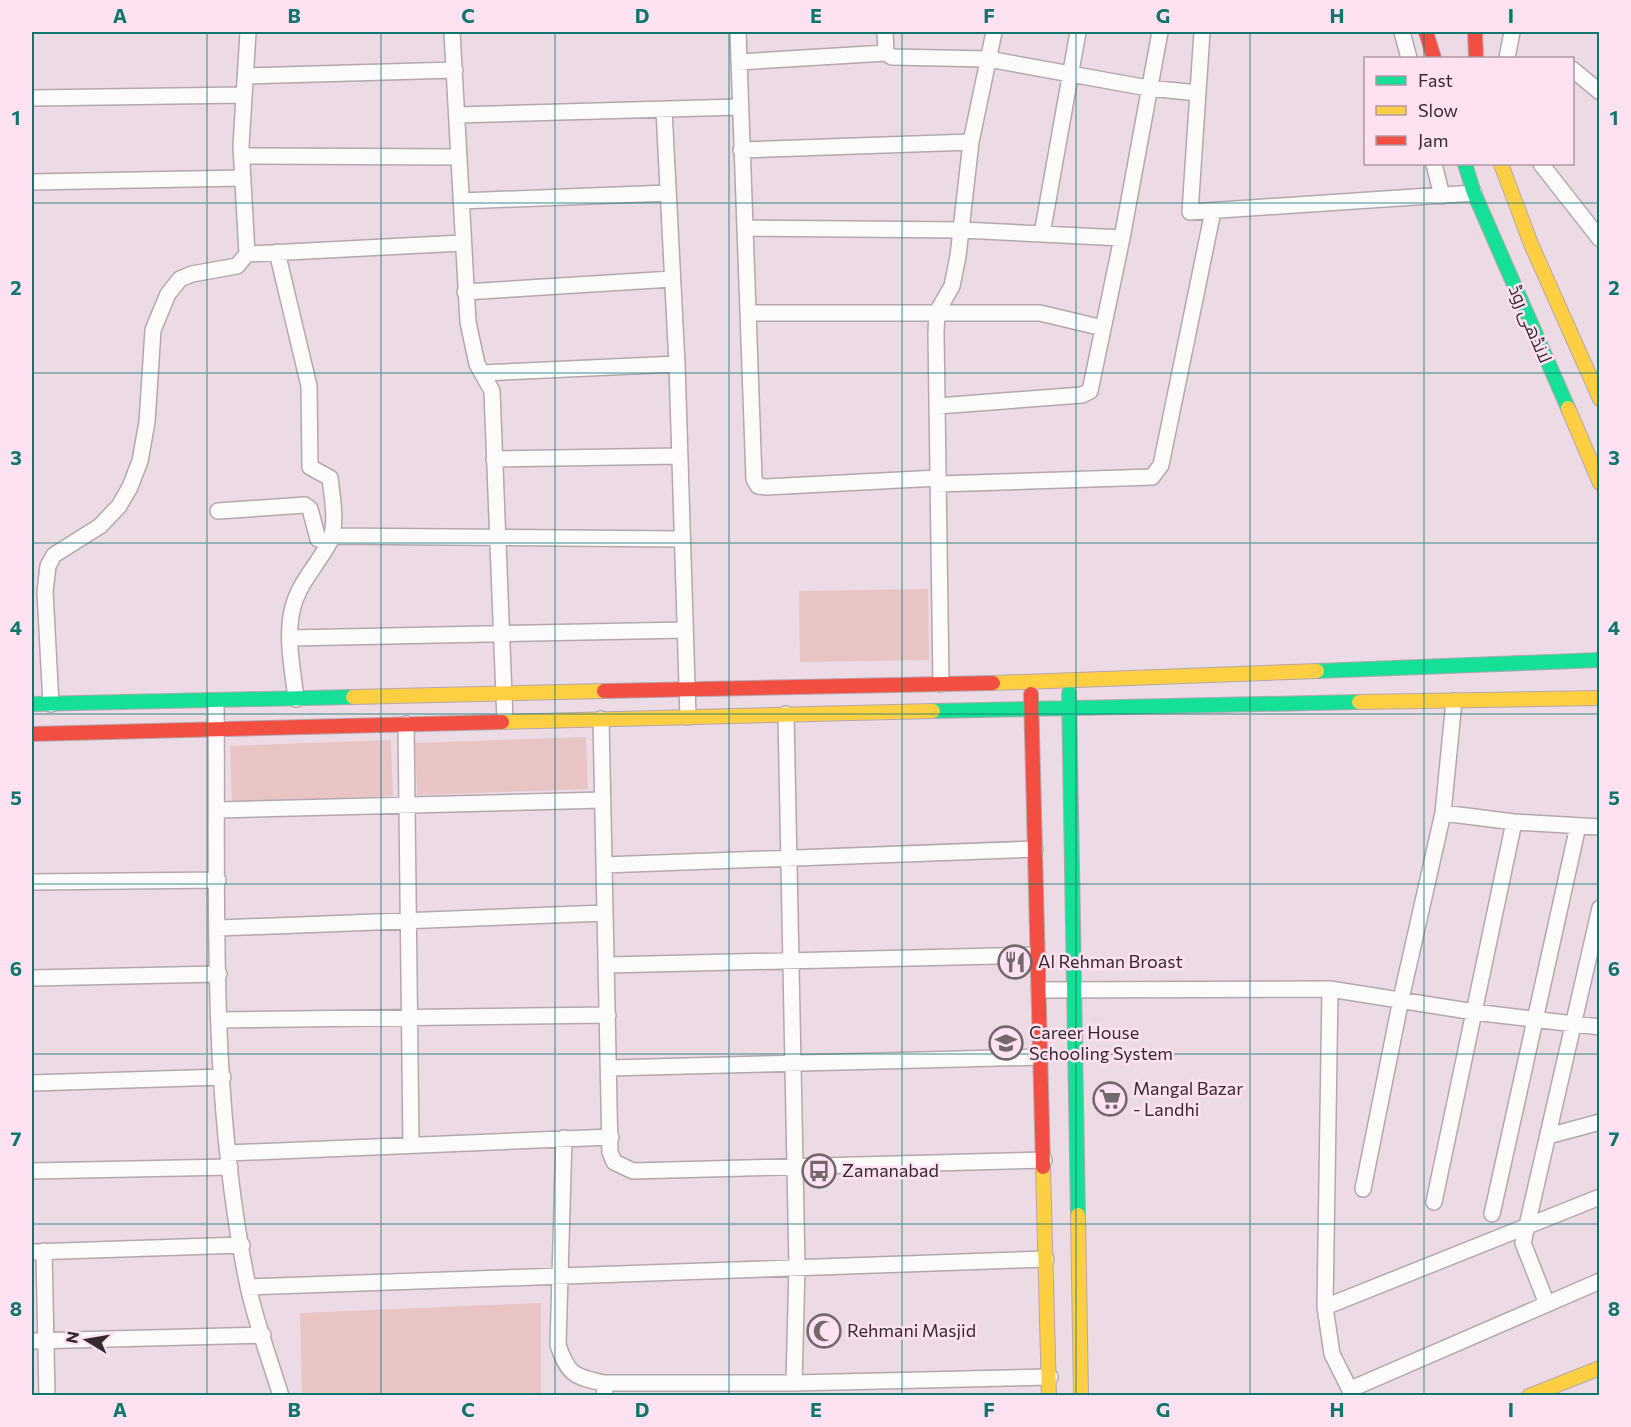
<svg xmlns="http://www.w3.org/2000/svg" width="1631" height="1427" viewBox="0 0 1631 1427" font-family="Commissioner,Cairo,sans-serif">
<style>
.green{fill:#e8c4c4}
.lines{fill:none;stroke-linecap:round;stroke-linejoin:round}
.street-casing{stroke:#b4a7ae;stroke-width:18}
.fast-casing{stroke:#b4a7ae;stroke-width:16}
.slow-casing{stroke:#b4a7ae;stroke-width:16}
.jam-casing{stroke:#b4a7ae;stroke-width:16}
.street{stroke:#fcfafb;stroke-width:15}
.fast{stroke:#16e098;stroke-width:14}
.slow{stroke:#ffcf43;stroke-width:14}
.jam{stroke:#f24e42;stroke-width:14}
.grid{fill:none;stroke:#0f766e;stroke-width:1.5;stroke-opacity:0.55}
.labels{text-anchor:middle;stroke-width:5;stroke-linejoin:round;paint-order:stroke}
.street-label{font-size:18px;fill:#342a30;stroke:#ffe2f2}
.poi-label{font-size:18px;fill:#342a30;stroke:#ffe2f2;text-anchor:start}
.neatline{fill:none;stroke:#0f766e;stroke-width:2}
.grid-label{font-size:20px;text-anchor:middle;font-weight:bold;fill:#0f766e}
</style>
<rect width="100%" height="100%" fill="#ecdbe4"/>
<path class="green" d="M928,589L929,660L800,662L799,591Z
M586,737L588,789L417,795L415,743Z
M391,740L393,796L232,802L230,746Z
M541,1303V1395H302L300,1313Z"/>
<g class="lines">
<defs>
<path id="street" d="M452,32L468,322L477,364L492,391L505,721
M738,32L754,479L758,486L766,487L938,478
M885,32L886,53L892,57L988,59L1148,88L1198,93
M1202,32L1190,212L1474,193
M1402,32L1409,58
M1507,58L1512,32
M739,62L886,53
M1572,69L1600,92
M245,76L455,70
M32,98L244,95
M664,110L677,364L688,717
M457,115L739,107
M741,150L971,142
M242,156L459,157
M1434,164L1442,196
M1541,164L1600,239
M32,182L243,178
M461,201L668,193
M745,228L962,230L1122,238
M1042,234L1078,32
M277,252L309,386L310,467L330,478C332,497 338,525 329,543C318,564 299,583 293,607C285,636 293,670 296,699
M247,254L462,243
M465,292L672,279
M748,313H1040L1103,328
M482,373L677,364
M938,406L1082,395L1090,391L1122,238L1160,32
M494,459L680,456
M938,484L1152,477L1161,465L1213,211
M218,511L305,505L310,509L318,539L330,542
M331,536L682,539
M291,638L685,630
M941,684L936,332L937,312L952,286L958,256L971,142L994,32
M216,701C218,895 208,1095 248,1286C256,1323 270,1360 281,1396
M51,704L45,592L48,566L54,555L100,526L119,506L130,487L140,461L147,422L153,330L168,294L180,279L192,274L237,266L247,254L241,146L248,32
M786,714L797,1267L794,1383
M601,719L610,1152L614,1162L633,1171L1044,1160
M406,724L411,1144
M218,810L603,800
M1443,813L1514,822L1600,827
M604,865L1035,849
M32,882L218,880
M219,928L605,913
M607,965L1038,955
M32,978L219,974
M1330,989L1325,1307L1332,1354L1353,1396
M1039,990L1330,989L1474,1012L1600,1027
M219,1020L608,1015
M609,1068L1041,1057
M32,1083L223,1077
M1548,1136L1600,1122
M564,1138L558,1345C568,1375 575,1377 604,1383L605,1396
M228,1153L611,1137
M32,1171L230,1167
M1363,1189L1401,999L1443,813L1454,701
M1434,1202L1514,822
M1492,1214L1578,826
M44,1251L47,1396
M32,1252L242,1245
M248,1287L1046,1259
M1547,1304L1523,1243L1600,908
M1325,1307L1600,1197
M32,1341L263,1335
M604,1383H794L1050,1377
M1351,1389L1600,1281"/>
<path id="fast" d="M1465,164L1474,193L1568,408
M1317,671L1600,660
M1069,693L1078,1215
M32,704L353,697
M933,711L1359,702"/>
<path id="slow" d="M1501,164L1531,244L1600,399
M1568,408L1600,483
M993,683L1317,671
M353,697L604,691
M1359,702L1600,698
M502,722L933,711
M1043,1167L1049,1396
M1078,1215L1081,1396
M1529,1396L1600,1368"/>
<path id="jam" d="M1426,32L1434,58
M1475,32L1476,58
M604,691L993,683
M1031,694L1043,1167
M32,734L502,722"/>
</defs>
<use href="#street" class="street-casing"/>
<use href="#fast" class="fast-casing"/>
<use href="#slow" class="slow-casing"/>
<use href="#jam" class="jam-casing"/>
<use href="#street" class="street"/>
<use href="#fast" class="fast"/>
<use href="#slow" class="slow"/>
<use href="#jam" class="jam"/>
</g>
<path class="grid" d="M207,32V1396M381,32V1396M555,32V1396M729,32V1396M902,32V1396M1076,32V1396M1250,32V1396M1424,32V58M1424,164V1396M32,203H1600M32,373H1600M32,543H1600M32,714H1600M32,884H1600M32,1054H1600M32,1224H1600"/>
<defs>
<symbol id="restaurant-ring" viewBox="-11 -11 22 22"><circle r="9.5" fill="#ffe2f2" stroke="#74686f" stroke-width="1.5"/><path d="M-5-6h1v4h1v-4h1v4h1v-4h1v5L-1.5 .5V6h-2V.5L-5-1ZM5-6V6H3V1.5H1.5Q1.5-4 5-6Z" fill="#74686f"/></symbol>
<symbol id="school-ring" viewBox="-11 -11 22 22"><circle r="9.5" fill="#ffe2f2" stroke="#74686f" stroke-width="1.5"/><path d="M0-5L7-2L0 1L-7-2ZM-4 1L0 2.5L4 1V4Q0 6-4 4Z" fill="#74686f"/></symbol>
<symbol id="supermarket-ring" viewBox="-11 -11 22 22"><circle r="9.5" fill="#ffe2f2" stroke="#74686f" stroke-width="1.5"/><path d="M-6-5.5h2.5l.6 2H6L4.5 2H-2.5L-4.4-4H-6ZM-1.5 3.2a1.3 1.3 0 1 0 .1 0ZM3 3.2a1.3 1.3 0 1 0 .1 0Z" fill="#74686f"/></symbol>
<symbol id="bus-ring" viewBox="-11 -11 22 22"><circle r="9.5" fill="#ffe2f2" stroke="#74686f" stroke-width="1.5"/><path d="M-5-6H5V4H4V6H2V4H-2V6H-4V4H-5ZM-3.5-4V0h7V-4ZM-3.5 1.2v1.5H-2V1.2ZM2 1.2v1.5H3.5V1.2Z" fill="#74686f"/></symbol>
<symbol id="mosque-ring" viewBox="-11 -11 22 22"><circle r="9.5" fill="#ffe2f2" stroke="#74686f" stroke-width="1.5"/><path d="M3.5-4.9A6 6 0 1 0 3.5 4.9A5 5 0 1 1 3.5-4.9Z" fill="#74686f"/></symbol>
</defs>
<g fill-rule="evenodd">
<use href="#restaurant-ring" x="996" y="943" width="38" height="38"/>
<use href="#school-ring" x="987" y="1024" width="38" height="38"/>
<use href="#supermarket-ring" x="1091" y="1080" width="38" height="38"/>
<use href="#bus-ring" x="800" y="1152" width="38" height="38"/>
<use href="#mosque-ring" x="805" y="1312" width="38" height="38"/>
</g>
<g class="labels">
<g class="street-label">
<text transform="translate(1530 324) rotate(67)" y="6">لانڈھی روڈ</text>
</g>
<g class="poi-label">
<text x="1038" y="968">Al Rehman Broast</text>
<text x="1029" y="1039">Career House<tspan x="1029" dy="21">Schooling System</tspan></text>
<text x="1133" y="1095">Mangal Bazar<tspan x="1133" dy="21">- Landhi</tspan></text>
<text x="842" y="1177">Zamanabad</text>
<text x="847" y="1337">Rehmani Masjid</text>
</g>
</g>
<rect width="1631" height="1427" fill="none" stroke="#ffe2f2" stroke-width="66"/>
<rect x="1364" y="57" width="210" height="108" fill="#ffe2f2" stroke="#ae98a4" stroke-width="1.5"/>
<rect x="1376" y="76" width="30" height="9" fill="#16e098" stroke="#ae98a4" stroke-width="1.5"/>
<text x="1418" y="87" font-size="18" fill="#342a30">Fast</text>
<rect x="1376" y="106" width="30" height="9" fill="#ffcf43" stroke="#ae98a4" stroke-width="1.5"/>
<text x="1418" y="117" font-size="18" fill="#342a30">Slow</text>
<rect x="1376" y="136" width="30" height="9" fill="#f24e42" stroke="#ae98a4" stroke-width="1.5"/>
<text x="1418" y="147" font-size="18" fill="#342a30">Jam</text>
<g transform="translate(87 1340) rotate(281)" stroke="#ffe2f2" stroke-width="4.5" paint-order="stroke">
<path d="M0-4.5L10 22L0 15L-10 22Z" fill="#342a30"/>
<text y="-9" font-size="16" font-weight="bold" text-anchor="middle" fill="#342a30">N</text>
</g>
<rect x="33" y="33" width="1565" height="1361" class="neatline"/>
<g class="grid-label">
<text x="120" y="23">A</text>
<text x="294" y="23">B</text>
<text x="468" y="23">C</text>
<text x="642" y="23">D</text>
<text x="816" y="23">E</text>
<text x="989" y="23">F</text>
<text x="1163" y="23">G</text>
<text x="1337" y="23">H</text>
<text x="1511" y="23">I</text>
<text x="16" y="125">1</text>
<text x="1614" y="125">1</text>
<text x="16" y="295">2</text>
<text x="1614" y="295">2</text>
<text x="16" y="465">3</text>
<text x="1614" y="465">3</text>
<text x="16" y="635">4</text>
<text x="1614" y="635">4</text>
<text x="16" y="805">5</text>
<text x="1614" y="805">5</text>
<text x="16" y="976">6</text>
<text x="1614" y="976">6</text>
<text x="16" y="1146">7</text>
<text x="1614" y="1146">7</text>
<text x="16" y="1316">8</text>
<text x="1614" y="1316">8</text>
<text x="120" y="1417">A</text>
<text x="294" y="1417">B</text>
<text x="468" y="1417">C</text>
<text x="642" y="1417">D</text>
<text x="816" y="1417">E</text>
<text x="989" y="1417">F</text>
<text x="1163" y="1417">G</text>
<text x="1337" y="1417">H</text>
<text x="1511" y="1417">I</text>
</g>
</svg>
